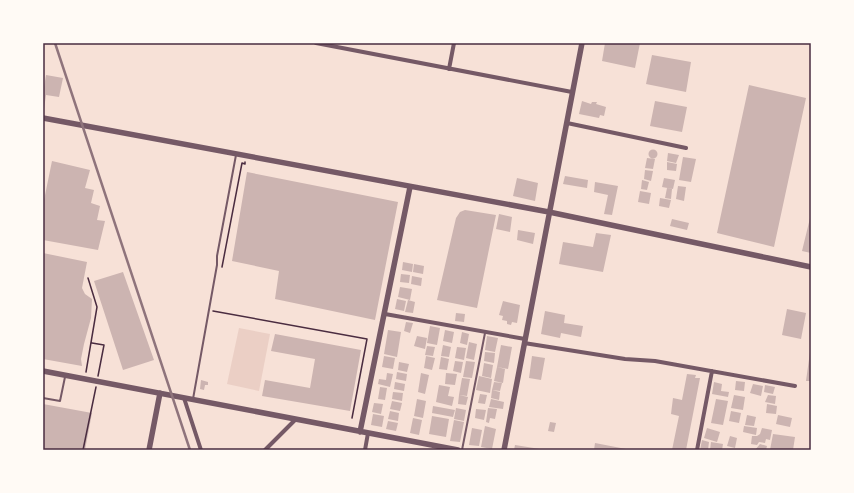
<svg xmlns="http://www.w3.org/2000/svg" width="854" height="493" viewBox="0 0 854 493" font-family="Karla,sans-serif">
<style>
.green{fill:#ebcfc5}
.building{fill:#ccb4b1}
.lines{fill:none;stroke-linecap:round;stroke-linejoin:round}
.path{stroke:#4a2c40;stroke-width:1.5}
.service{stroke:#755966;stroke-width:2}
.minor{stroke:#755966;stroke-width:4}
.tertiary{stroke:#755966;stroke-width:5.5}
.rail{stroke:#8f747c;stroke-width:2.5}
.neatline{fill:none;stroke:#4a2c40;stroke-width:1.5}
</style>
<rect width="100%" height="100%" fill="#f7e1d7"/>
<path class="green" d="M239,328L270,334L259,391L227,384Z"/>
<path class="building" d="M605,43H640L635,68L602,61Z
M652,55L691,62L686,92L646,84Z
M46,75L63,78L59,97L46,95L44,109L43,93Z
M749,85L806,98L774,247L717,233Z
M582,101L591,104L592,102H597L596,104L606,107L604,116L600,115L599,118L579,114Z
M655,101L687,107L682,132L650,126Z
M648.5 154a4.5 4.5 0 1 1 9 0a4.5 4.5 0 1 1-9 0Z
M668,153L679,155L676,163L667,161Z
M683,157L696,159L691,182L679,180Z
M647,158L655,159L653,169L645,168Z
M52,161L90,170L85,188L94,190L91,203L100,206L97,220L105,221L98,250L43,240V205Z
M667,162L677,164L676,171L667,170Z
M645,170L653,171L651,181L644,179Z
M247,172L398,202L375,320L275,299L279,271L232,261Z
M565,176L588,180L587,188L563,184Z
M517,178L538,183L535,201L513,196Z
M664,178L675,180L673,189L662,187Z
M642,180L649,182L647,190L641,189Z
M595,182L618,186L612,215L604,214L608,195L594,192Z
M678,186L686,187L684,201L676,199Z
M667,188L672,189L671,199L665,198Z
M640,191L651,193L649,204L638,202Z
M660,198L671,200L669,208L659,206Z
M465,210L496,215L477,308L437,300L456,218L460,212Z
M499,214L512,217L510,232L496,229Z
M811,214V253L802,251Z
M672,219L689,223L687,230L670,226Z
M518,230L535,233L533,244L517,240Z
M596,233L611,235L603,272L559,264L563,242L593,247Z
M43,253L87,262L82,288L85,294L92,299L91,318L84,344L81,359L82,366L43,359Z
M403,262L413,264L412,272L402,270Z
M414,264L424,266L423,274L413,272Z
M123,272L154,360L123,370L94,281Z
M401,274L410,275L409,283L400,282Z
M412,276L422,278L421,286L411,284Z
M400,287L412,289L410,300L398,297Z
M397,299L406,301L404,311L395,309Z
M408,300L415,302L413,313L405,312Z
M503,301L520,305L517,323L512,322L511,325L507,324V321L502,320L503,316L499,315Z
M787,309L806,313L801,339L782,335Z
M545,311L565,315L564,323L583,326L581,337L561,333L560,338L541,334Z
M456,313L465,314L464,322L455,321Z
M406,322L413,323L410,333L404,331Z
M430,326L440,328L437,345L427,343Z
M388,330L401,332L397,357L384,354Z
M445,330L454,332L452,343L443,341Z
M462,332L469,334L467,345L460,343Z
M275,334L361,350L350,411L262,396L265,380L310,388L315,359L271,351Z
M417,336L427,338L425,349L414,346Z
M487,336L498,338L495,352L485,350Z
M469,342L477,344L474,360L466,358Z
M443,345L451,347L449,357L441,356Z
M501,345L512,347L508,369L497,367Z
M427,346L435,347L433,356L425,355Z
M457,347L466,348L464,360L455,358Z
M485,352L495,353L494,363L484,361Z
M810,352H811V381H806Z
M384,356L395,358L393,369L382,367Z
M426,356L435,358L432,370L424,368Z
M532,356L545,358L541,380L529,378Z
M441,357L449,359L447,370L439,369Z
M455,361L463,362L461,373L453,371Z
M466,361L475,362L472,378L463,377Z
M399,362L409,364L407,372L398,370Z
M484,363L493,365L491,378L482,376Z
M497,367L505,369L503,383L494,381Z
M397,372L407,374L406,381L396,379Z
M387,373L393,374L390,387L378,384L379,379L386,380Z
M421,373L429,375L425,394L418,392Z
M446,373L457,374L455,385L445,384Z
M687,374L696,375L695,378H700L686,450H672L679,416L671,414L673,398L682,400Z
M479,376L492,379L490,393L476,390Z
M462,378L470,379L467,396L459,395Z
M201,380L208,382V385H205L204,390L200,389Z
M736,381L745,382L744,391L735,390Z
M395,382L405,384L404,391L394,389Z
M494,382L502,383L500,391L492,390Z
M714,382L722,384L721,391L729,392L728,397L712,394Z
M753,384L763,386L761,396L750,393Z
M439,385L450,387L448,396L454,397L452,406L436,402Z
M765,385L775,387L773,394L764,392Z
M380,387L387,388L385,400L378,399Z
M492,390L500,392L499,400L491,398Z
M393,392L403,393L402,401L392,399Z
M480,394L487,395L485,404L478,403Z
M459,395L468,397L466,405L458,404Z
M734,395L745,397L743,410L731,408Z
M768,395L776,396L775,404L765,402Z
M417,399L426,401L423,418L414,416Z
M491,399L504,402L503,409L489,407Z
M716,399L728,401L723,425L711,423Z
M392,401L402,403L400,411L390,409Z
M374,403L383,404L381,414L372,412Z
M43,404L92,413L85,450H43Z
M767,404L777,406L776,414L766,413Z
M433,406L455,410L453,417L432,413Z
M456,408L466,410L464,421L454,419Z
M488,408L497,409L495,419L490,418L489,423L486,422Z
M476,409L486,410L484,420L475,418Z
M390,411L399,413L398,421L388,419Z
M731,411L741,413L739,423L729,421Z
M373,414L384,416L382,427L371,425Z
M747,415L756,417L754,426L745,425Z
M778,415L792,418L790,427L776,424Z
M432,416L449,419L446,437L429,434Z
M413,418L422,420L419,435L410,433Z
M454,420L464,422L460,442L450,441Z
M388,421L398,423L396,431L386,429Z
M550,422L556,423L554,432L548,431Z
M485,426L496,429L492,449L481,447Z
M744,426L757,428L756,435L743,432Z
M472,428L482,430L479,446L469,445Z
M707,428L720,432L717,442L704,438Z
M762,428L772,430L770,440L766,439L765,443L759,442L757,445L751,444L752,436H757L760,434Z
M773,434L795,437L793,450H770Z
M730,436L737,438L735,448L727,446Z
M702,440L709,442L708,450H700Z
M711,442L723,444L722,450H710Z
M595,443L626,449V450H594Z
M760,444L767,446L766,450H755Z
M515,445L540,449V450H514Z"/>
<g class="lines">
<path class="path" d="M222,267L242,163L245,164V162
M213,311L367,339L352,418
M92,343L104,345L98,376
M86,372L97,307L88,278
M83,450L96,387"/>
<path class="service" d="M43,398L60,401L65,377
M193,399L217,265V256L236,155
M462,450L485,333"/>
<path class="minor" d="M316,43L572,92
M449,69L454,43
M567,123L686,148
M385,314L525,339
M524,343L625,359L655,361L795,386
M184,398L201,450
M265,450L296,419
M365,450L368,433
M697,450L712,371"/>
<path class="tertiary" d="M43,118L549,212L811,267
M43,371L458,450
M360,432L410,187
M149,450L160,393
M504,450L582,43"/>
<path class="rail" d="M55,43L190,450"/>
</g>
<rect width="854" height="493" fill="none" stroke="#fffaf5" stroke-width="88"/>
<rect x="44" y="44" width="766" height="405" class="neatline"/>
</svg>
